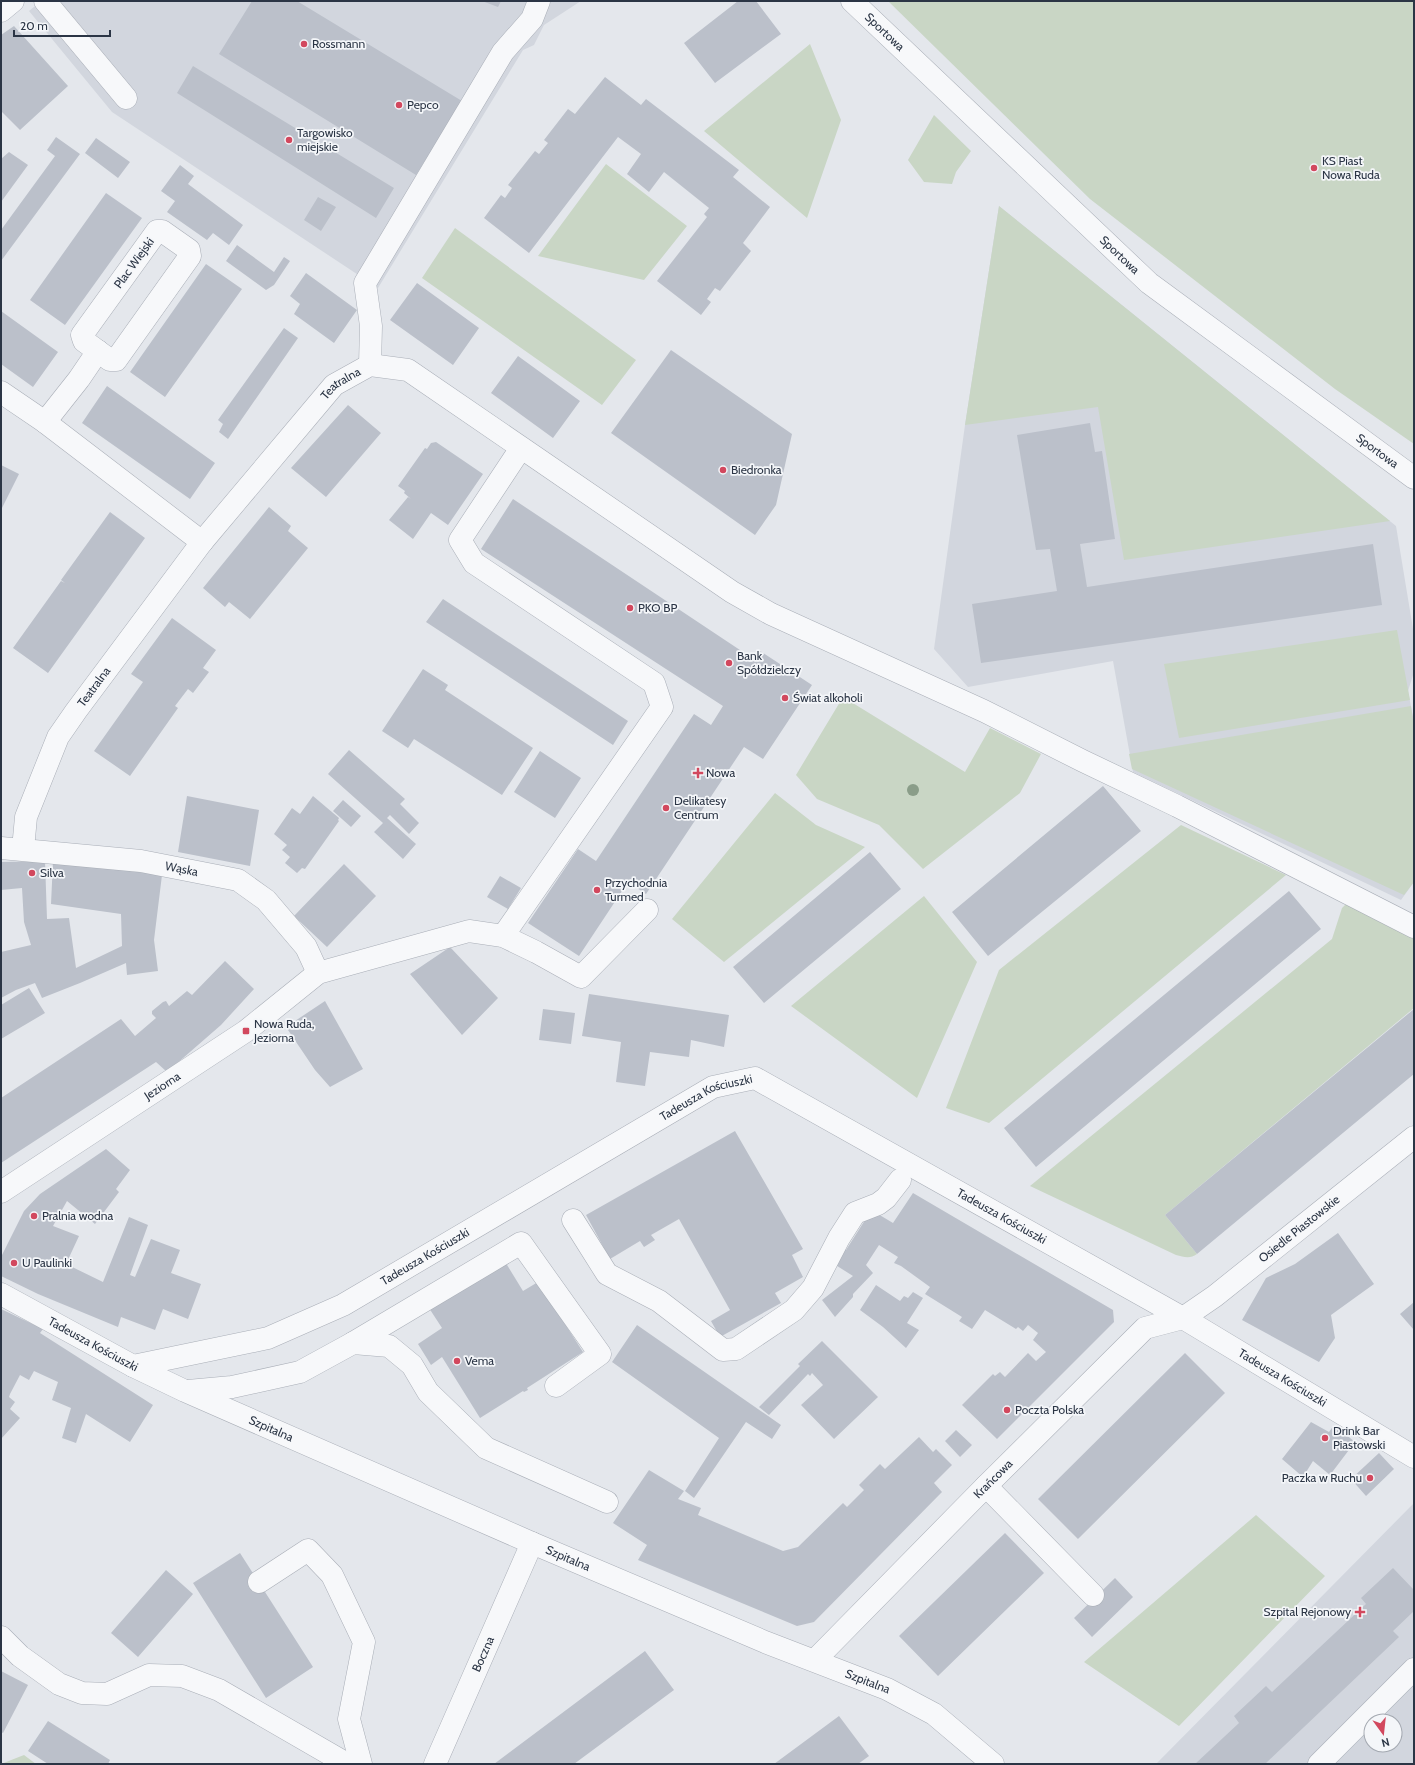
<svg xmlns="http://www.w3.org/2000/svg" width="1415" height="1765" viewBox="0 0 1415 1765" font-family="Cabin,sans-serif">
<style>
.built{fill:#d2d6de;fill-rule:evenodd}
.green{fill:#c9d6c5}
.building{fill:#bbc0ca}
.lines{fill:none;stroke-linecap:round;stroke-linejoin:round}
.minor-casing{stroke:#a9aeb7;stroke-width:23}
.minor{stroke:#f7f8fa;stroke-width:22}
.tree{fill:#8a9d89}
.poi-dot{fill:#d2485e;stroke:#f4f6f9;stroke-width:1.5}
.labels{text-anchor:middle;stroke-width:3.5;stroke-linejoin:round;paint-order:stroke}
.street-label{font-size:12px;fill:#2b3545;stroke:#f4f6f9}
.poi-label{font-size:12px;fill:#2b3545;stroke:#f4f6f9;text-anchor:start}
</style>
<rect width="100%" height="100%" fill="#e4e7ec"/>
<path class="built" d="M41,1H581L544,25L534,45L523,50L378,288L112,112L29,11Z
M999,206L1396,526L1414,635V672L1408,691L1414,722V882L1401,900L1133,772L1113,661L968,687L934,649L965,425Z
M1414,1503V1764H1156ZM1371,1721H1395V1745H1371Z"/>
<path class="green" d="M888,1H1414V444L1335,389L1090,199Z
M810,44L841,120L807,218L704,131Z
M934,115L971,151L956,172L952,184L924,182L908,160Z
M606,164L687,226L644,280L538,256Z
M999,206L1390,521L1124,560L1098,407L965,425Z
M455,228L636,360L602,405L422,278Z
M1397,630L1410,700L1179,738L1164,664Z
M843,697L965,772L990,728L1041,754L1020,793L923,869L879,825L817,799L796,775Z
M1411,706L1414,726V882L1404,895L1132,769L1129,754Z
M775,793L816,825L865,847L724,962L672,919Z
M1181,825L1286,875L989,1123L946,1108L999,970Z
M924,896L977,962L917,1098L791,1006Z
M1349,901L1414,933V1008L1165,1215L1197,1254C1190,1259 1184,1257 1176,1255L1030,1186L1332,939L1342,908Z
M1256,1515L1325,1576L1179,1726L1084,1662Z
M24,1755L36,1764H1Z"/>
<path class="building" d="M252,1H297L462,101L416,175L219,54Z
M482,1H501L498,7Z
M738,1H756L781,34L715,83L684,43Z
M14,26L68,86L20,130L1,111V35Z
M193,66L394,188L376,218L177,93Z
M605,77L641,105L646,99L739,170L733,177L770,207L743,243L751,251L720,291L715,288L707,299L711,302L701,315L657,281L707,217L704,214L709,208L664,172L649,192L627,174L641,154L618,137L529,253L484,218L501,195L505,198L512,188L508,185L535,151L539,154L548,143L544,140L568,109L575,114Z
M56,137L80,154L1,261V230L55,156L47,150Z
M96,138L130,162L118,178L85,153Z
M9,152L28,165L1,202V159Z
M180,165L194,176L188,184L243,225L229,245L213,233L207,240L167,212L175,201L161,191Z
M106,193L142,218L65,325L30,300Z
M318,197L336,207L321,231L304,220Z
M237,245L274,272L284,257L290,261L274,285L266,290L226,261Z
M206,264L242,289L165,397L130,372Z
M306,273L357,310L334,343L294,314L300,304L290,296Z
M417,283L479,328L453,365L390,320Z
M1,311L58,352L33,387L1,364Z
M284,328L298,338L228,439L219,432L223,424L218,420Z
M671,350L792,434L776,505L755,535L611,433Z
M518,356L580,401L553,438L491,393Z
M107,386L215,463L190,499L82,423Z
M348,405L381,433L326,497L291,468Z
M1090,423L1095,452L1102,451L1115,539L1080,544L1087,587L1373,544L1382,605L981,663L972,604L1057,591L1050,549L1036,550L1017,435Z
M436,442L483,474L448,525L431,513L413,539L389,520L408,497L411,499L404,493L405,491L398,486L425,448L427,449L431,443Z
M1,465L19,474L1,510Z
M513,499L755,660L760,651L812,685L763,759L744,747L646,894L628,882L579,956L528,923L578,849L596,861L694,714L711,725L723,706L481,549Z
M269,507L291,526L288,531L308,548L250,619L229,602L225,607L203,588Z
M110,512L145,538L48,673L13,648L61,581L65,583L61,580Z
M443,599L628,721L613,745L426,622Z
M172,618L216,650L203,668L209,672L193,693L188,689L175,706L178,708L130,776L94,751L143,682L131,674Z
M423,669L448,685L445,690L533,748L502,795L414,739L408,748L382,731Z
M349,750L405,799L396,808L400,804L419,823L409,834L390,815L387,818L416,844L403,859L374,832L383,823L328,774Z
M540,751L581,778L555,818L514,792Z
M1103,786L1141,831L988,956L952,912Z
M187,796L259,810L250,866L178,852Z
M313,796L339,818L338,820L339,821L305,869L302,868L297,873L285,863L290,857L282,850L287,845L274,834L292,808L300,814Z
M343,800L361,816L351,827L333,811Z
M870,852L901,889L764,1003L733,967Z
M45,861L47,919L69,918L76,968L122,946L121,914L51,904L53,861L162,875L154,940L158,971L127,975L126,963L80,983L42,998L35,983L16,990L1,998V952L31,945L24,922L22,888L1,890V862Z
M344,864L376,896L327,947L294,916Z
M500,876L521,888L508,909L487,897Z
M1289,891L1321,929L1036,1167L1004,1128Z
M450,947L498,998L462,1035L410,974Z
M225,961L254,989L221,1025L167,1072L156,1062L1,1163V1098L121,1019L135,1036L156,1018L152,1014V1011L163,1002L166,1001L169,1006L187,991L192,995Z
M29,988L45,1013L1,1039V1005Z
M589,994L729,1015L724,1047L691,1040L689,1057L650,1052L645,1086L616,1082L621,1042L582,1036Z
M325,1001L363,1069L330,1087L315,1070L286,1027Z
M543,1009L575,1013L571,1044L539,1040Z
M1414,1009V1074L1197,1254L1165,1215Z
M735,1131L803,1249L792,1255L803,1277L775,1293L781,1303L720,1337L711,1321L730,1310L679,1219L651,1235L655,1240L644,1247L640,1241L610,1259L586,1215Z
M106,1149L130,1170L116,1189L119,1192L95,1224L67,1201L53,1226L79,1236L66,1264L103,1282L129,1217L148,1225L130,1275L135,1277L151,1239L180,1250L171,1273L201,1284L188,1319L163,1309L155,1330L121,1317L118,1327L38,1294L1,1276V1257L24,1211L40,1194Z
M913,1193L1113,1310L1114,1322L997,1439L962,1405L993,1374L995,1376L1000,1372L1005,1377L1028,1353L1036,1361L1046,1352L1033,1340L1038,1333L1028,1325L1023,1331L1018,1327L1016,1329L985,1310L972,1329L959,1321L962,1317L925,1294L930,1287L901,1266L894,1263L898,1257L879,1245L866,1265L873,1273L853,1294V1297L835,1317L822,1300L853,1276L834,1264L844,1249L846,1250L867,1217L878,1214L893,1223Z
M1338,1233L1374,1284L1331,1315L1335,1338L1319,1362L1242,1320L1266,1278L1295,1264Z
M504,1260L523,1291L538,1282L583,1352L527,1388L528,1390L524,1392L523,1391L480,1418L442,1357L431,1365L418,1344L442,1328L429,1308Z
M876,1285L900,1301L904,1296L908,1298L913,1292L923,1298L907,1323L919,1330L906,1348L883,1327L860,1310Z
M1414,1302V1330L1400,1314Z
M1,1309L43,1329L40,1333L153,1405L130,1442L86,1414L76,1443L62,1438L71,1408L52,1400L58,1382L34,1371L29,1380L20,1375L10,1394L9,1397L15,1402L10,1409L20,1418L1,1439Z
M637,1325L781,1425L772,1439L746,1422L694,1498L685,1491L719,1438L612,1362Z
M822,1341L878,1397L834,1439L801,1405L823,1385L812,1373L810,1376L808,1374L769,1415L759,1407L800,1366L798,1364Z
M1185,1353L1225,1393L1078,1539L1038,1499Z
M1311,1422L1329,1432L1334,1425L1355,1442L1330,1475L1313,1461L1303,1477L1282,1459Z
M956,1430L972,1445L960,1457L945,1441Z
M919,1437L933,1452L936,1449L952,1465L934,1483L942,1492L814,1622L797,1626L638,1560L647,1545L613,1523L649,1470L684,1491L678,1499L701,1508L698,1515L783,1551L798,1547L843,1503L847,1507L864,1490L859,1485L880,1464L885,1469Z
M1379,1453L1394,1469L1366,1496L1351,1479Z
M1005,1533L1044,1573L938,1676L899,1636Z
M240,1553L313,1667L266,1698L193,1583Z
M1393,1568L1414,1590V1611L1393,1631L1399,1637L1265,1764H1195L1239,1723L1234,1716L1266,1686L1272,1692L1366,1604L1361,1598Z
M166,1570L193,1594L138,1657L111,1633Z
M1115,1578L1133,1597L1092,1637L1074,1618Z
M645,1651L674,1690L574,1764H494Z
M1,1671L28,1685L3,1733L1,1732Z
M839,1716L869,1756L858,1764H774Z
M48,1721L110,1760L108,1764H48L28,1751Z"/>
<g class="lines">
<defs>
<g id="minor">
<path d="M45,1L126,98"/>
<path id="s1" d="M852,1L1149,283L1414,478"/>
<path d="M1,11L13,1"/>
<path d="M157,231H162L189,250L190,256L116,360H110L84,341L82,335Z"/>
<path d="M370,365L371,326L365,283L503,52L532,19L539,1"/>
<path d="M1,392L45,422L202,542"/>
<path d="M45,422L79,379L98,351"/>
<path id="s2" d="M1,848L141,861L238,880L266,900L306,947L318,973"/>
<path id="s3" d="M23,849L26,817L58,737L76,711L202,542L334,385L370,365L408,370L732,592L771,614L984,711L1083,761L1177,806L1414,927"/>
<path d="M503,936L662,707L654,683L474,563L460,540L521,448"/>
<path id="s4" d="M1,1192L246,1031L318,973L469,931L503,936L536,952L581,977L647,910"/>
<path d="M573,1220L607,1274L659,1301L723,1350L736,1349L794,1310L813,1288L839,1238L855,1213L878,1204L886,1198L900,1180"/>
<path id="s5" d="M1,1294L133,1366L185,1391L532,1543L765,1642L887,1689L934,1714L993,1764"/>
<path d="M353,1343L521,1243L600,1354L556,1386"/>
<path id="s6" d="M133,1366L268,1338L343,1305L713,1087L755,1078L1183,1318L1414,1457"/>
<path d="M188,1391L232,1387L300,1372L353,1343L389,1346L412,1365L428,1392L486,1448L607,1502"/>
<path d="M986,1486L1093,1595"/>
<path d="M259,1582L308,1550L332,1575L364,1642L349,1719L361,1764"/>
<path d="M1,1637L20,1656L59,1684L82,1693L107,1694L149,1675L182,1676L219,1690L347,1764"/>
<path id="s7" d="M815,1660L986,1486L1145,1328L1183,1318L1215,1296L1414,1137"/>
<path id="s8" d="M435,1764L532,1543"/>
<path d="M1319,1764L1414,1669"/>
</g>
</defs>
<use href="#minor" class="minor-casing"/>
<use href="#minor" class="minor"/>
</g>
<circle class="tree" cx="913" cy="790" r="6"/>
<g class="poi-dot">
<circle cx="304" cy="44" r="4"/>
<circle cx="399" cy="105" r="4"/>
<circle cx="289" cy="140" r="4"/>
<circle cx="1314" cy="168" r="4"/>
<circle cx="723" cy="470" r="4"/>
<circle cx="630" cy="608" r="4"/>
<circle cx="729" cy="663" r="4"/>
<circle cx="785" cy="698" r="4"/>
<path d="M696 767h4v4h4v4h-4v4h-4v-4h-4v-4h4z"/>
<circle cx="666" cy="808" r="4"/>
<circle cx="32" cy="873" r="4"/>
<circle cx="597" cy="890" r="4"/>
<rect x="242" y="1027" width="8" height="8" rx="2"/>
<circle cx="34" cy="1216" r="4"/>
<circle cx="14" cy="1263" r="4"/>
<circle cx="457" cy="1361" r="4"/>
<circle cx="1007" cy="1410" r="4"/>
<circle cx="1325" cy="1438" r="4"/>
<circle cx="1370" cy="1478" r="4"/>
<path d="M1358 1606h4v4h4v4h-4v4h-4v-4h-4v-4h4z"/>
</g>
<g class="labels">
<g class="street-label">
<text dy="4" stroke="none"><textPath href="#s1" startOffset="45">Sportowa</textPath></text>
<text dy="4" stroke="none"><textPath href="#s1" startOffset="369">Sportowa</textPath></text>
<text transform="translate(134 263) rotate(-54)" y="4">Plac Wiejski</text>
<text dy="4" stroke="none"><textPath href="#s3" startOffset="572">Teatralna</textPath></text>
<text dy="4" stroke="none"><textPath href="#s1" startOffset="693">Sportowa</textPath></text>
<text dy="4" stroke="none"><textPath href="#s3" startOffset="180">Teatralna</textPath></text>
<text dy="4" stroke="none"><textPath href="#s2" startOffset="182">Wąska</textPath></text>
<text dy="4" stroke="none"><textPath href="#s4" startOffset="193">Jeziorna</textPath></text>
<text dy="4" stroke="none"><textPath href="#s6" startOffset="639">Tadeusza Kościuszki</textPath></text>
<text dy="4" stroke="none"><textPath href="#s6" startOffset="975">Tadeusza Kościuszki</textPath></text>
<text dy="4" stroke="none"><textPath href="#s7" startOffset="654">Osiedle Piastowskie</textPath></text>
<text dy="4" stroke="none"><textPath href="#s6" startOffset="315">Tadeusza Kościuszki</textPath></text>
<text dy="4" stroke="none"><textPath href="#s5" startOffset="105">Tadeusza Kościuszki</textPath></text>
<text dy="4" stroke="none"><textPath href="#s6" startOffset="1299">Tadeusza Kościuszki</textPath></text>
<text dy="4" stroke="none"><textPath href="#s5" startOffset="302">Szpitalna</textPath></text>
<text dy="4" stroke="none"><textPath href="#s7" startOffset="254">Krańcowa</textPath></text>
<text dy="4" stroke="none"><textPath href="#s5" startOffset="626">Szpitalna</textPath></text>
<text dy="4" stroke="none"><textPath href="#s8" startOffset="120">Boczna</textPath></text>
<text dy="4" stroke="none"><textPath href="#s5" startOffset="950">Szpitalna</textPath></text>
</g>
<g class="poi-label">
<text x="312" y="48">Rossmann</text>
<text x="407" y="109">Pepco</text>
<text x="297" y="137">Targowisko<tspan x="297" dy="14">miejskie</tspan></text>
<text x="1322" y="165">KS Piast<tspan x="1322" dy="14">Nowa Ruda</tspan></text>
<text x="731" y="474">Biedronka</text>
<text x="638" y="612">PKO BP</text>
<text x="737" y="660">Bank<tspan x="737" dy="14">Spółdzielczy</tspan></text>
<text x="793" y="702">Świat alkoholi</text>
<text x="706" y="777">Nowa</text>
<text x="674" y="805">Delikatesy<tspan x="674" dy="14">Centrum</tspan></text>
<text x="40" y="877">Silva</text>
<text x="605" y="887">Przychodnia<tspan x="605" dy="14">Turmed</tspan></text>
<text x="254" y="1028">Nowa Ruda,<tspan x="254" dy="14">Jeziorna</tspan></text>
<text x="42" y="1220">Pralnia wodna</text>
<text x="22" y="1267">U Paulinki</text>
<text x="465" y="1365">Vema</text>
<text x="1015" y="1414">Poczta Polska</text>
<text x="1333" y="1435">Drink Bar<tspan x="1333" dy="14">Piastowski</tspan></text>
<text x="1362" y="1482" text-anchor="end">Paczka w Ruchu</text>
<text x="1351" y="1616" text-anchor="end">Szpital Rejonowy</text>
</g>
</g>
<rect width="1415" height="1765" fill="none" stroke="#2b3545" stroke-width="4"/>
<g transform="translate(1383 1733) rotate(165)"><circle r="19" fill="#f4f6f9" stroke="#a4a9b1"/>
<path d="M0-3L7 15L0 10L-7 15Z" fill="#d2485e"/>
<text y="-6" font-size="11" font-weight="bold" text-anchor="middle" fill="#2b3545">N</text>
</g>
<path d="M14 30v6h96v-6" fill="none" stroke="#2b3545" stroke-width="2"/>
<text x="20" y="30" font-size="12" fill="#2b3545" stroke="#f4f6f9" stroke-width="3" paint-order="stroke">20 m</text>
</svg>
